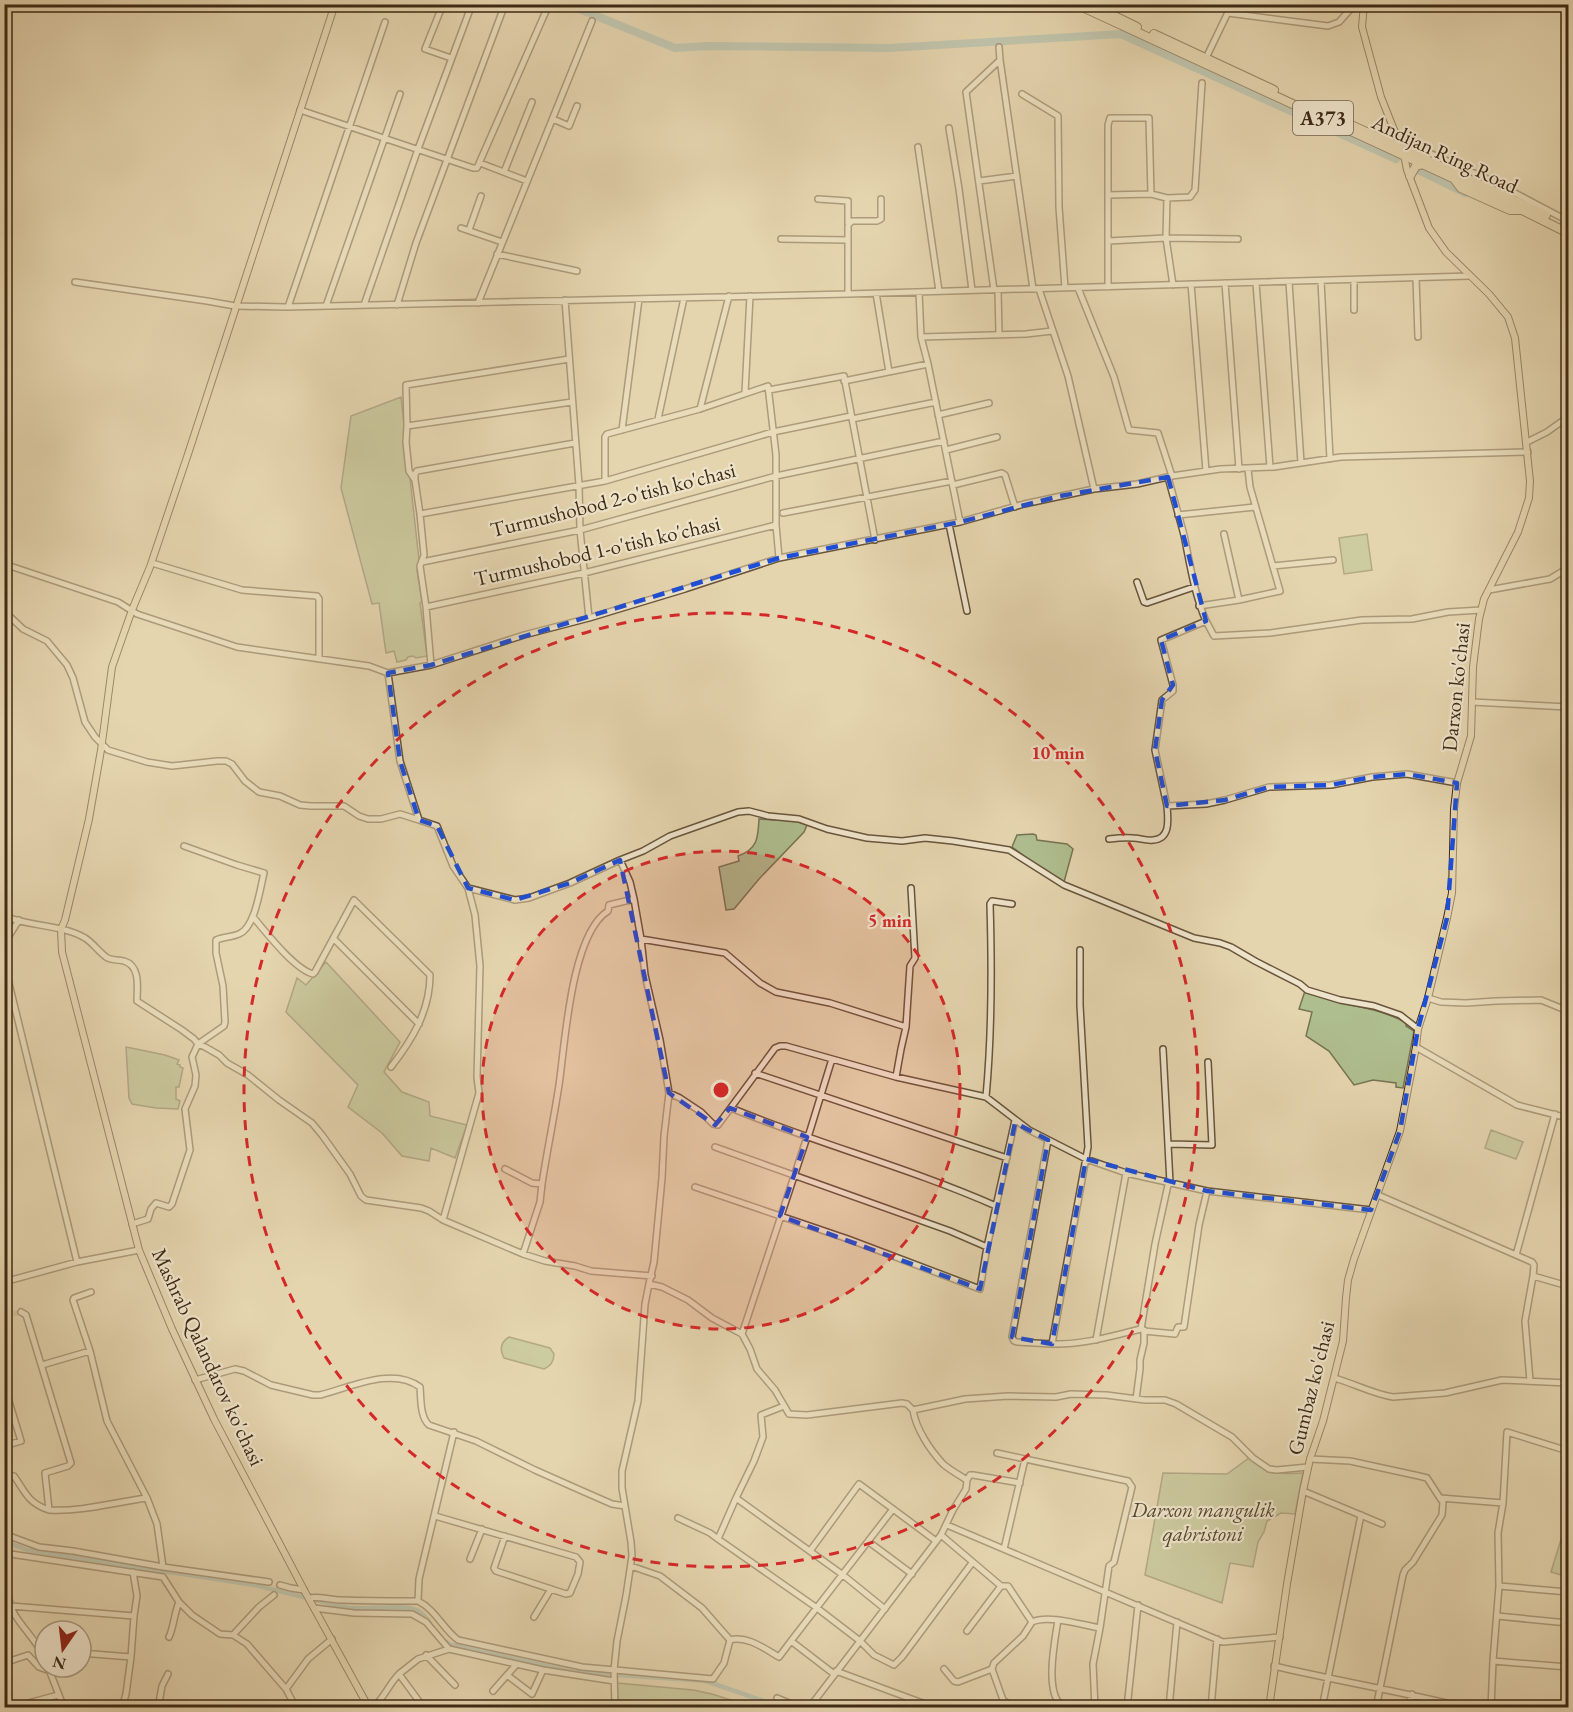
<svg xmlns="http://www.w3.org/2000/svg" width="1573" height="1712" viewBox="0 0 1573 1712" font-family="'EB Garamond',serif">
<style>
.green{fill:#afbe8f;stroke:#767452;stroke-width:1.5}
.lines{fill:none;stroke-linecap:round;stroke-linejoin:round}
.canal{stroke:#97b7b2;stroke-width:4.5}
.river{stroke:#97b7b2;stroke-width:8}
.minor-tunnel{stroke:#c4b390;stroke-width:5;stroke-dasharray:5 2.5;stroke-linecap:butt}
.minor-casing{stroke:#68553c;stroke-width:8}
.major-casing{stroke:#3e2a15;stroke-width:8}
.highway-casing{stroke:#3e2a15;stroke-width:10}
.minor{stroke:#eee4cb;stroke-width:5}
.major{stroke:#e5d5af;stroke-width:6}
.highway{stroke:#e5d5af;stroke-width:8}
.marked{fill:none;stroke:#1d4ed8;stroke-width:4.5;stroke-dasharray:12 8;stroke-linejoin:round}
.ring{fill:none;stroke:#d62828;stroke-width:3;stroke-dasharray:10 8}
.labels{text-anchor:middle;stroke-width:4.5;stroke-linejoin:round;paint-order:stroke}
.shield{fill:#eee4cb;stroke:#73624c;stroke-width:1.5}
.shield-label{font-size:20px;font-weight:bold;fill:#3e2a15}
.street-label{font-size:21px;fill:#3e2a15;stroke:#eee4cb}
.park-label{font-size:21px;font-style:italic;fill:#55482d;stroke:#eee4cb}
.centre{fill:#d62828;stroke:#eee4cb;stroke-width:3}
.ring-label{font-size:18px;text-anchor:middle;font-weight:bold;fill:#d62828;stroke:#eee4cb;stroke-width:4.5;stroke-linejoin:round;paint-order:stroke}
</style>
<rect width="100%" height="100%" fill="#e5d5af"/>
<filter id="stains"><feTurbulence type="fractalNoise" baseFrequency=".00333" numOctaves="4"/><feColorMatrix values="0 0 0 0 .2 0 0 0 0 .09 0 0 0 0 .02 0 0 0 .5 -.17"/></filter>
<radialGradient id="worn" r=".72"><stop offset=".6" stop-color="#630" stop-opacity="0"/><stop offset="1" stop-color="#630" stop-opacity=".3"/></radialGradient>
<path class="green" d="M401,397L419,560L417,571L422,601L420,603L427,656L416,658L413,656L408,657L406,660L397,662L394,651L386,653L379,603L372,604L341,488L351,416Z
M1367,534L1372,570L1344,574L1339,538Z
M759,819L796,821L807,825L804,832L759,879L734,909L726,910L719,867L739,861L738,856C758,849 758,837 759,819Z
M1033,834L1036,835L1037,840L1067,844L1073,849L1064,882L1032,862L1012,847L1017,835Z
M326,962L400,1042L384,1072L402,1092L429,1102L430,1116L467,1125L455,1158L431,1148L429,1161L402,1156L382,1133L348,1107L358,1085L286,1012L297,978L306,985Z
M1305,991C1317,995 1329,1000 1342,1003C1364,1008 1386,1011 1406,1023V1026L1414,1031L1403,1088L1396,1087V1083L1373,1080L1354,1085L1329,1051L1306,1036L1312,1012L1299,1009Z
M126,1047L165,1055L179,1060L177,1064L180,1065V1067L183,1068L179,1087H176V1099L180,1101L178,1109L156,1108L132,1104L129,1098Z
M1491,1130L1523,1142L1516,1159L1485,1148Z
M509,1337L550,1348L554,1354C554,1361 551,1366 544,1369L504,1358C499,1349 501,1342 509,1337Z
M1249,1458C1271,1476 1275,1474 1303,1473L1295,1514L1281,1513L1267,1521L1264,1532L1258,1542L1253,1567L1230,1563L1222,1603L1145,1575L1163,1473L1227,1474Z
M1563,1533L1568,1535V1577L1551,1572Z
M617,1683L693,1690L712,1694L753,1707H618Z"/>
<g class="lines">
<path class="canal" d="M4,1541L27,1550L254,1585L348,1608C367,1610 402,1604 416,1610C422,1612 426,1618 430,1623
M445,1641L451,1645L574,1672L706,1681L784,1708"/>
<path class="river" d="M567,4L675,48L708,46L889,48L1121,34L1396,159
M1418,170L1465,193"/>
<path class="minor-tunnel" d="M6,1316L21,1312"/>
<defs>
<path id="minor" d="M443,4L425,49L451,58
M1228,13L1328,26L1339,22L1355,4
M1206,58L1232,4
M1000,60L1033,289
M1022,94L1058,116L1059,207L1065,288
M300,110L473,168H477L546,11V9L541,4
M553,119L569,126L577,106
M949,128L959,189L972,290
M1394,132L1402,135L1416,147L1494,182L1568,221
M918,147L939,291
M480,163L527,181
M504,172L532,102
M979,181L1017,176
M1108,195L1151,194L1167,198
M818,199L848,201V223
M461,228L502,242
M469,230L481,196
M781,239L848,240V294
M848,240V225L852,221H877L881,219V199
M1108,241L1166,238L1238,239
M497,254L577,271
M1416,278L1418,337
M1354,280V310
M1321,281L1330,459
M75,282L207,301L235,306L286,307L848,294L1470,276
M1289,282L1301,463
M1225,283L1239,469
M1256,283L1270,467
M1191,284L1206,471
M1173,285L1166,238L1167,198L1190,197L1195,190L1202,83
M1108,287V125L1110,118H1149L1151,194
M1078,288L1114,377L1129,430L1158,433L1172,476
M1039,289L1068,376L1094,489
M994,290L966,92L1000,60L999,47
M998,290L999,334
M919,292L921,337L928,364L960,522
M876,293L889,372
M565,300L579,485L580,530L589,618
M478,303L592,21
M364,305L418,149L472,4
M397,305L416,243L505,4
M326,306L400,94
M288,307L385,22
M921,337L1026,334L1052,331
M844,381L928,364
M769,390L844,376L875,540
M745,393L750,296
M700,409L729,296
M938,415L989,403
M658,419L684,298
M852,419L936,402
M407,426L572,402
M622,430L639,299
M1527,442L1547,432L1568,417
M946,450L997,437
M415,480V474L417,471L575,443
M605,481V437L607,434L700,409L768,386L776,455V525L779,558
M953,485L1002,473L1005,475L1015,507
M783,513L952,481
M420,514L605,481L773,432L851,416
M1178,515L1255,507
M949,524L967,611
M1224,534L1239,600
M422,562L580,530L776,476L944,441
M152,563L242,590L317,596L319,599V659
M4,564L118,602L137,614L237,647L369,666L388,673L431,665L524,635L589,618L685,589L779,558L960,522L1024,504L1094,489L1137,484L1172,476L1220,469L1274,467L1341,457L1528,452
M1273,566L1333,560
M1137,582L1144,602L1147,603L1194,587
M1489,590L1550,579L1568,568
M1199,606L1239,600L1280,591L1250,487L1248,469
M426,607L584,573L776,525
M4,611L23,629L47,641L67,665L73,678L85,722L95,737L108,750L147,762L172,766L217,761H226L232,764L245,781L259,792L280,796L300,805L311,806H344L359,816L368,819H381L400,814L419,820
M1206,621L1214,636L1270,633L1362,620L1412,619L1448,612L1481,610
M431,665L426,607L420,566L424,555L420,514L415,480L409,471L406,442L407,426L406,385L569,359
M388,673L400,761L419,820L437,826L453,866L468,888L515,900L529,898L570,883L620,860L630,882L634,899L641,939L645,975L660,1040L669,1093L664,1136L662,1178L654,1262L649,1284L662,1287L688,1300L712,1318L742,1334L750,1349L757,1369L775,1390L789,1414L807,1415L902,1403L907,1404L913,1410L965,1399L1008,1396L1056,1397L1071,1394L1106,1395L1145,1400H1165L1176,1404L1232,1437L1253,1458L1269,1469L1277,1470L1308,1467
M1472,702L1568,707
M1167,806L1155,750L1162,700L1173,691V685L1161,640L1206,621C1194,593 1190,564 1184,535C1179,516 1173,496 1168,477
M1109,839C1117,838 1125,837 1133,838C1140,838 1146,841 1153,840C1171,839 1168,819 1167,806L1206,804L1225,800L1269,787L1331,785L1372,777L1407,774L1457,783
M620,860L643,851L670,836L738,812L749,811L768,816L799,819L827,829L867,838L902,841L925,838L953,841L1009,850L1064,885L1194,938L1220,943L1231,947L1255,961L1300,984L1307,990L1340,1000L1374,1006L1400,1015L1418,1029
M4,916C30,927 61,924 85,938C93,943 98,951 106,957C111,961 118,959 124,961C141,966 137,988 137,1001L182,1030L194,1039L198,1044L205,1047L219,1055L227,1063L248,1075L279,1100L312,1123L322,1135L350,1174L361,1196L366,1200L421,1208L429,1211L443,1220L523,1254L545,1261L575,1266L591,1271L652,1276
M253,917C266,932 294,969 313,974L315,972L354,900L427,972L430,975C430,1011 412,1040 391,1067
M334,939L419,1024
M641,939L725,953L760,983L776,992L830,1003L906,1027L901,1049L896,1077
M4,944L19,920
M1080,950V1005L1088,1147L1052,1344C1083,1345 1111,1336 1141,1329L1155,1244L1168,1185L1170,1183L1163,1049
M4,963L77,1262
M1428,998L1441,1002L1466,1003L1496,1001L1541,1000L1568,1011
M906,1027L910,966L915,958L911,888
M1416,1047L1517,1105L1568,1118
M755,1073L1007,1158
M669,1093L680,1098L701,1112L713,1124L718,1125L775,1048L780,1046H786L896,1077L986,1097L1029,1130L1086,1159L1126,1173L1207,1191L1371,1210
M986,1097C992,1033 992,969 990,904L992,901L1012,904
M731,1108C818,1144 910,1168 996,1206
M1048,1140L1012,1337L1014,1341L1017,1342L1052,1344
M1169,1144L1212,1145L1208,1062
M715,1147L950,1231L987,1247
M505,1169L532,1183L542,1184L540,1202L523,1254
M542,1184C547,1151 554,1118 559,1085C565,1044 571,934 608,911L609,905L634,899
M695,1187L848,1239L980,1289L987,1247L1015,1120
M1378,1195L1532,1262L1534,1265L1533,1276L1568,1286
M443,1220L479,1093L477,1077L480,966L475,915L468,888
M132,1224L148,1219L151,1209L156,1203L169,1207L172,1204L190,1150L185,1109L195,1086L196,1075L192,1057L198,1044L224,1026L225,1022L223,986L216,953V940C223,937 232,937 239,934C255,928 260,889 264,873L237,865L184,846
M1516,1255L1555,1114
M4,1282L77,1262L139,1250
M91,1292L74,1298L73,1300L90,1351L107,1421L147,1498L157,1524L163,1567
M4,1316H6
M1144,1331L1175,1334L1178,1327H1184L1199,1225L1207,1191
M742,1334L807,1137L809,1134L832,1059
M1096,1340L1126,1173
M42,1365L90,1351
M1334,1378C1353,1383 1373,1394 1393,1397L1445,1393L1502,1380L1568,1383
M195,1380L235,1369L244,1371L271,1385L313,1395H320C349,1388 392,1366 420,1387C421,1399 420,1417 429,1425L476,1441L535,1470L580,1490L612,1504L625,1506
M1530,1381L1525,1321L1533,1276
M4,1385L21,1441L4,1446
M1136,1399L1140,1369V1360L1144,1343V1330
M784,1406L761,1415L763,1437L754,1461L736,1498L843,1575L885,1609
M997,1453L1128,1481L1132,1487L1114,1562L1109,1566L1100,1628C1082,1625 1048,1614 1032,1622
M1310,1459L1350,1461L1419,1476L1427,1478L1440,1498
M4,1477L9,1476H14C26,1493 28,1503 49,1510L45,1473L68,1466L71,1463L26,1315L21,1312
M967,1480L970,1475H973L1020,1483
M1303,1491L1382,1524
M736,1498L718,1539L817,1608L860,1641L874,1655L894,1665L902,1657L972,1563
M49,1510C82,1512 115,1502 147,1498
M435,1516L576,1557L580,1562L578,1574L570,1593L566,1594L496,1571L494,1568L505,1536
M678,1518L710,1533L718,1539
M947,1525L1223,1642L1280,1637
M4,1534L39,1547L73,1551L163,1567L269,1582
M941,1535L1001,1586H1008L1032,1622
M869,1542L912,1574
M1004,1549L1025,1459
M810,1551L859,1484L893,1509
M4,1553L163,1577L179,1602L192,1615L220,1634L233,1635L247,1644L286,1689L296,1708
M470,1559L482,1529
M4,1577C7,1589 8,1604 15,1615C24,1630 38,1642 45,1659
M280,1585L291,1588L304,1590
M1499,1586L1568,1592
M309,1598C320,1596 330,1600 342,1600C367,1601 393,1601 418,1601L419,1579L454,1432
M418,1601C435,1609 443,1629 458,1640L582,1667L713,1679L724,1663L730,1640L702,1608L660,1576L631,1566
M11,1606L134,1616
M314,1608L354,1613L412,1614L426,1622L449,1649
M1497,1616L1568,1623
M534,1617L551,1589
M1058,1620C1055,1640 1044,1692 1062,1706
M967,1631L1001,1586
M233,1635L259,1607L274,1595
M169,1637C174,1626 174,1614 179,1602
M730,1640C747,1635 765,1649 779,1657L791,1641
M81,1653L131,1657
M426,1655L455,1685
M1493,1661L1568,1667
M4,1663L28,1655L39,1667L50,1671
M516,1665L507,1675L532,1694L543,1670
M1274,1666C1338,1681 1403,1692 1467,1708
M48,1667L64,1708
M944,1669L954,1681L958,1682L992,1669
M836,1671L936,1708
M834,1674L791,1641L893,1509L936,1541
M286,1689L308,1659L332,1639
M493,1691L507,1675
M777,1698L801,1708
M1491,1704L1542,1708
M10,1708L58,1695
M122,1708L126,1694L131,1657L134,1616L137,1596L133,1572
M158,1708L162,1686L168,1674
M373,1708C384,1698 389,1684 399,1674
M424,1708L399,1674L418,1659L449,1649L543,1670L614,1681
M615,1708L614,1670L617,1641L626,1596L632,1556L631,1542L622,1488V1471L638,1401L645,1304L649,1284
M809,1708L941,1535L953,1510L966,1489L967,1480C959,1475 950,1470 943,1464C930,1450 916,1429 913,1410
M1014,1708L1003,1700L992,1669L994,1663L1023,1636L1032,1622
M1095,1708L1093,1664L1100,1628
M1127,1708L1138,1605
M1169,1708L1177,1622
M1211,1708L1217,1639
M1322,1708L1361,1515
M1376,1708L1403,1575L1405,1570L1413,1562L1442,1515L1443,1502L1440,1498L1503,1503
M1408,1708L1412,1694
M1491,1708L1493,1661L1499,1586L1498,1533L1503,1503L1507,1432L1568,1451"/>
<path id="major" d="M335,4L188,454L150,567L132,610L112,667L101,750L89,819L65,920L61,929L62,952L139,1250L172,1329L214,1419L304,1590L369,1708
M1269,1708L1287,1584L1303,1491L1310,1459L1323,1421L1343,1341L1346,1298L1348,1280L1354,1259L1400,1131L1416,1047L1418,1029L1428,998L1447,918L1452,893L1454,809L1457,783L1471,736L1473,667L1479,619L1484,599L1518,532L1529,498L1530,481L1515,338L1508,317L1489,294L1446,252L1429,228L1407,170L1404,155L1381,97L1362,27L1364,4"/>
<path id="highway" d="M1076,4L1522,210L1568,233
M1090,4L1137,27
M1154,34L1274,90
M1312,107L1546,215
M1383,140L1389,138L1394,132
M1410,176L1416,166L1423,164
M1455,180L1461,188L1510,210H1521"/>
</defs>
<use href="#minor" class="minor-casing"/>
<use href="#major" class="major-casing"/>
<use href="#highway" class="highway-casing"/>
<use href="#minor" class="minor"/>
<use href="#major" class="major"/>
<use href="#highway" class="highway"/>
</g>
<path d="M0 0H1573V1712H0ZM1168,477L1206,621L1161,640L1173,685L1162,700L1155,750L1167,806L1225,800L1269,787L1331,785L1372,777L1407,774L1457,783L1447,918L1418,1029L1400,1131L1371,1210L1207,1191L1086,1159L1052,1344L1012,1337L1048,1140L1015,1123L980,1289L780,1216L807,1137L730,1108L715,1125L669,1093L620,860L570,883L515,900L468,888L437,826L419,820L400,761L388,673L431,665L779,558L960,522L1060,496Z" fill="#e5d5af" fill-opacity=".55" fill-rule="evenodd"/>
<path class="marked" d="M1168,477L1206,621L1161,640L1173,685L1162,700L1155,750L1167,806L1225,800L1269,787L1331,785L1372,777L1407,774L1457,783L1447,918L1418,1029L1400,1131L1371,1210L1207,1191L1086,1159L1052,1344L1012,1337L1048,1140L1015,1123L980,1289L780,1216L807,1137L730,1108L715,1125L669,1093L620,860L570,883L515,900L468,888L437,826L419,820L400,761L388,673L431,665L779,558L960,522L1060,496Z"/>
<circle cx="721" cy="1090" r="239" fill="#d62828" fill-opacity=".12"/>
<g class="ring">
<circle cx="721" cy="1090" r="239"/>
<circle cx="721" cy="1090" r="477"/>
</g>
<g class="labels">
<rect class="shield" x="1293" y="101" width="60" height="34" rx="4.5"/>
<g class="shield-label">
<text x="1323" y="125">A373</text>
</g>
<g class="street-label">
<text transform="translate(1445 154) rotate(25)" y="7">Andijan Ring Road</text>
<text transform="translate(613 500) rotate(-14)" y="7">Turmushobod 2-o'tish ko'chasi</text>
<text transform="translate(597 551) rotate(-13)" y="7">Turmushobod 1-o'tish ko'chasi</text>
<text transform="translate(1456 687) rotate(-84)" y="7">Darxon ko'chasi</text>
<text transform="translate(208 1357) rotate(65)" y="7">Mashrab Qalandarov ko'chasi</text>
<text transform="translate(1311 1388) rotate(-76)" y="7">Gumbaz ko'chasi</text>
</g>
<g class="park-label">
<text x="1203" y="1517">Darxon mangulik<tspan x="1203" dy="24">qabristoni</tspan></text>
</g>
</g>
<circle cx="721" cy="1090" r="9" class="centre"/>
<g class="ring-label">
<text x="1058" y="759">10 min</text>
<text x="890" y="927">5 min</text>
</g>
<rect width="1573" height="1712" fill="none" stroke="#e5d5af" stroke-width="24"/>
<rect x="6" y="6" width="1561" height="1700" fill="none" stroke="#3e2a15" stroke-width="3"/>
<rect x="12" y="12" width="1549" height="1688" fill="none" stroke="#3e2a15" stroke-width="1.5"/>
<g transform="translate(63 1649) rotate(194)"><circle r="28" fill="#eee4cb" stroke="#a89a82" stroke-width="1.5"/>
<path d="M0-4.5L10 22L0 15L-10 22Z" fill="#8f2418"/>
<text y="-9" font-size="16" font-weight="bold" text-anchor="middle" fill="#3e2a15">N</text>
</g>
<rect width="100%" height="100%" filter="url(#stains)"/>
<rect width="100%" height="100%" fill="url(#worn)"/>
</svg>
